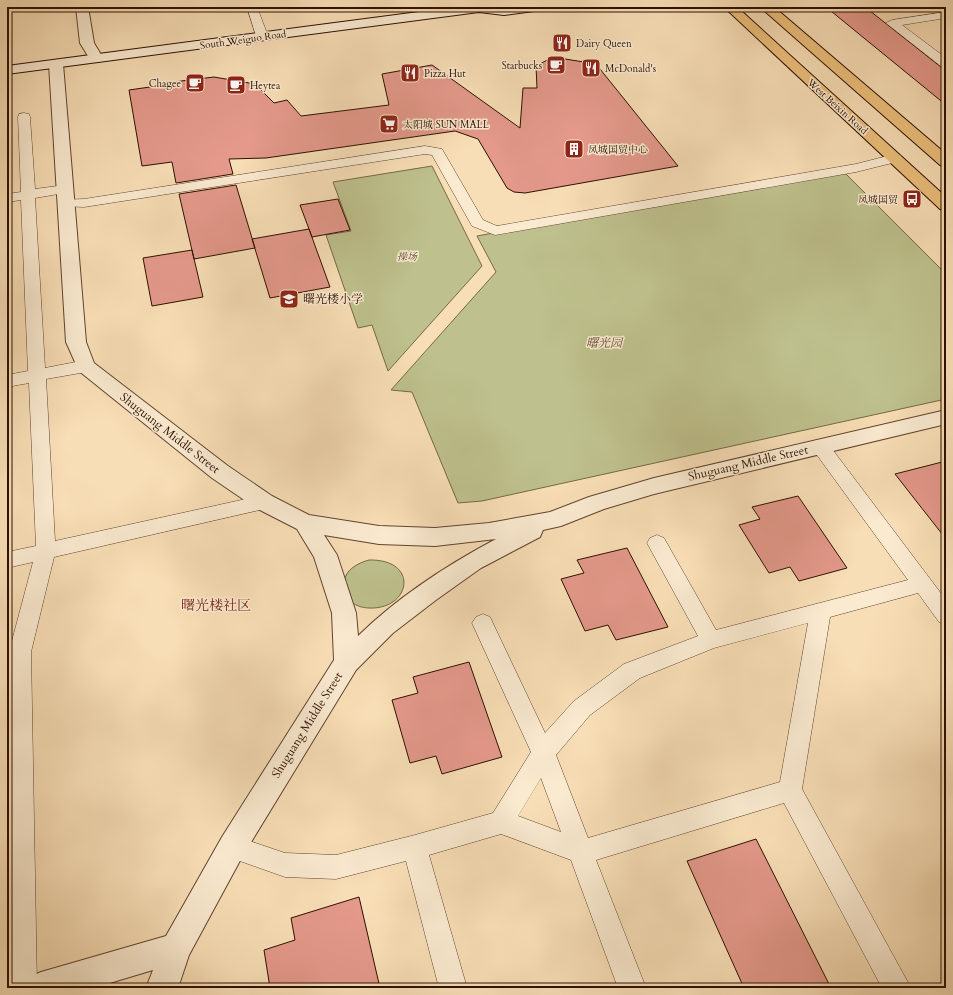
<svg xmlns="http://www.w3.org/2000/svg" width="953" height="995" viewBox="0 0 953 995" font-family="Cardo,'Noto Serif SC',serif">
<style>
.green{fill:#bec18d;stroke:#766846}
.building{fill:#e4998b;stroke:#2d1000}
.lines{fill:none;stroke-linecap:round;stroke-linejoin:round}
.lane-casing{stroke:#60442e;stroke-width:1}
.street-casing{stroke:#60442e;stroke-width:2}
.secondary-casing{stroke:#2d1000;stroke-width:2}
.primary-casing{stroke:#2d1000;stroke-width:2}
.lane{fill:#faead0;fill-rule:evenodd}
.street{fill:#faead0;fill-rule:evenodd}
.secondary{fill:#faead0;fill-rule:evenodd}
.primary{fill:#ecbf7b;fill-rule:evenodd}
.labels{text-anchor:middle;stroke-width:3;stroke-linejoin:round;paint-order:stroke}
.far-street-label{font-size:10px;fill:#2d1000;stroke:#faead0}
.far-poi-label{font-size:10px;fill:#2d1000;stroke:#faead0;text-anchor:start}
.far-park-label{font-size:10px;font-style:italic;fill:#604e31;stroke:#faead0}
.poi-label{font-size:12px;fill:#2d1000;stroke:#faead0;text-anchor:start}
.park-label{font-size:12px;font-style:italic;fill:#604e31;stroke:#faead0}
.street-label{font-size:12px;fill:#2d1000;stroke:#faead0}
.quarter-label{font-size:14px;fill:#7a1f14;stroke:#faead0}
</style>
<rect width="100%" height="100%" fill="#f8deb6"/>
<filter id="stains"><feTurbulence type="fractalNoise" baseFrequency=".005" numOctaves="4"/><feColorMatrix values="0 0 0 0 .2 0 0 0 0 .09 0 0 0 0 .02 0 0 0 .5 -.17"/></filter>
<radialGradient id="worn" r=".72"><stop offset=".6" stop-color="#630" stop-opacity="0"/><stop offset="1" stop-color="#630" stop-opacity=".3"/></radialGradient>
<path class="green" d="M432,166L482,266L388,371L372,325L358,328L326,235L351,231L333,182Z
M843,171L946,274V399L482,501L458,503L412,392L391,390L496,272L477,236Z
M369,560C420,559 411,610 369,608C362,608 354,605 349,600C348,598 347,594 346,592C339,574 354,564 369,560Z"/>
<path class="building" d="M826,7H865L946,71V105Z
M553,57L596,64L678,166L525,193L514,192L507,188L478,139L455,131L266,158L229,159L233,174L176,183L172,162L142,166L129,90L164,85L173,82L214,77L255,84L274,103L287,100L301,116L389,105L382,74L432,65L520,128L523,88H537L536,66Z
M236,185L255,248L194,259L179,194Z
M338,199L350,230L312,237L300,205Z
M309,229L330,287L270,298L252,239Z
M192,250L203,297L152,306L143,258Z
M946,461V539L895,474Z
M798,496L847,568L799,581L790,567L769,573L739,525L760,519L752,507Z
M627,548L668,627L616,640L608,625L585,631L561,579L584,573L577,560Z
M469,662L502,757L442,774L436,756L410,763L392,700L418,693L413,677Z
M756,839L831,988H744L687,861Z
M359,897L380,988H270L264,950L295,940L291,918Z"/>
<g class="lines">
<defs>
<path id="lane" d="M247,7H257L268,36L266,38H258L256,36Z
M946,12V18L902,25L946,58V68L942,67L886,23L892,20Z
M24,113L29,114L30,117L35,189L65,185L70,186L72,189L70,192L35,198L45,368L86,360L92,362L94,366L92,370L86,372L46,379L55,541L264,495L271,497L274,502L271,507L264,509L54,557L31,652L37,988H9V652L33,562L7,568V552L36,546L29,383L7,387V375L28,371L21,200L7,202V194L21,192L18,117L19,114Z
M425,146L442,149L483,220L497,226L856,164L895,154L900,155L902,158L900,161L856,172L495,235L472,226L432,155L425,154L84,207L62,206L60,203L62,200L84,199Z
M820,440L826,441L946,600V625L939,622L918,593L830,617L802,789L911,988H882L784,803L596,860L646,988H618L571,860L501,834L429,855L467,988H439L406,861L336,879L285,877L223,855L220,847L223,839L232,835L285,853L336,855L415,835L493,813L531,752L472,623L476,617L483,614L490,617L545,733L574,701L624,664L698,636L647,543L650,538L657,535L664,538L716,630L908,580L814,451L811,446L814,441ZM808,623L780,782L588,838L556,755L590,715L640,678L714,648ZM541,778L561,832L518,816Z"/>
<path id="street" d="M76,7H88L94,43L103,58L101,61L96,62L91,61L80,43Z
M56,60L61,61L63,64L86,342L94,363L228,466L272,496L309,515L379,526L435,528L489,523L550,512L589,497L654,478L946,410V424L654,494L604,509L561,526L543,530L540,537L481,568L436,600L393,633L356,670L242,857L189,955L178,988H146L153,970L93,988H25L30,977L41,972L166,936L222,837L334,660L332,613L314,557L297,529L256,508L212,478L79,371L66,342L49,64L51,61ZM324,535L379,544L435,546L496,539C447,565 398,597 358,636L356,613L337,555Z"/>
<path id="secondary" d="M457,7H540L538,10L534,11L504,15L479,12L7,74V66Z"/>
<path id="primary" d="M724,7H737L946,197V211L940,209Z
M760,7H774L946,154V167L940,165Z"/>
</defs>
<use href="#lane" class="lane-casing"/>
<use href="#street" class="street-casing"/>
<use href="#secondary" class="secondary-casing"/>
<use href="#primary" class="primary-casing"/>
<use href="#lane" class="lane"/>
<use href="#street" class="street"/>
<use href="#secondary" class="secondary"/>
<use href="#primary" class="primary"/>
</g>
<defs>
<symbol id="restaurant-square" viewBox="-11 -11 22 22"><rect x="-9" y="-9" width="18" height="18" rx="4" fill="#8f2418" stroke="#faead0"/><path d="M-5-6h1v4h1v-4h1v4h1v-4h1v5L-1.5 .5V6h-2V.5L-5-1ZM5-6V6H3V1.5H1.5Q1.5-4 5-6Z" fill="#fff"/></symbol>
<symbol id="cafe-square" viewBox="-11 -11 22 22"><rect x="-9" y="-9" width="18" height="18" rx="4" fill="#8f2418" stroke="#faead0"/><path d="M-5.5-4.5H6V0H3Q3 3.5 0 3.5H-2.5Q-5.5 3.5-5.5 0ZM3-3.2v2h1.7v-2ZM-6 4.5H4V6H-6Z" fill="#fff"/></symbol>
<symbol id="supermarket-square" viewBox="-11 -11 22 22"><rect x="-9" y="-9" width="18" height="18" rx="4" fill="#8f2418" stroke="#faead0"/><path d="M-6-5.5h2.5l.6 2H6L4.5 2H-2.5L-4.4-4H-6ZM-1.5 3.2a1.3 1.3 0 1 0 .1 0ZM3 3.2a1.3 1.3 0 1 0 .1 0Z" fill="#fff"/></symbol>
<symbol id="building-square" viewBox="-11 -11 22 22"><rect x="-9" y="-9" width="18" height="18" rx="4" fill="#8f2418" stroke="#faead0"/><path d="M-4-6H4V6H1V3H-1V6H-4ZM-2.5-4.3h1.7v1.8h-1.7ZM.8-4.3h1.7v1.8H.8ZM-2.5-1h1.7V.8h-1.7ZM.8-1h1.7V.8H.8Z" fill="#fff"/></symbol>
<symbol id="bus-square" viewBox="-11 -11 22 22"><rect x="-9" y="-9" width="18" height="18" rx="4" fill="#8f2418" stroke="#faead0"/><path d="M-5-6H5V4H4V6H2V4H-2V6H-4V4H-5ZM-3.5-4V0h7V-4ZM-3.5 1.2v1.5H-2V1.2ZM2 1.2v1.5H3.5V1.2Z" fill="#fff"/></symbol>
<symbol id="school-square" viewBox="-11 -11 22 22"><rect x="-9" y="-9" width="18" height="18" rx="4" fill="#8f2418" stroke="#faead0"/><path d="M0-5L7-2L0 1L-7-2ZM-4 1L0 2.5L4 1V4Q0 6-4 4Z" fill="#fff"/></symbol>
</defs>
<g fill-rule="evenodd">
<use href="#restaurant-square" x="551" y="32" width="22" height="22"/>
<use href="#cafe-square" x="545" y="54" width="22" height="22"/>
<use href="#restaurant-square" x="580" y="57" width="22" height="22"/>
<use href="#restaurant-square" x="399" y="62" width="22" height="22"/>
<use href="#cafe-square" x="184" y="72" width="22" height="22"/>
<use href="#cafe-square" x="225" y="74" width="22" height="22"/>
<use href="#supermarket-square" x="378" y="113" width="22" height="22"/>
<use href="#building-square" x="563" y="138" width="22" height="22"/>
<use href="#bus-square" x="901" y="188" width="22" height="22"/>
<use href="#school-square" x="278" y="288" width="22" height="22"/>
</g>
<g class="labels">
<g class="far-street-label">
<text transform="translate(243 39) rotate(-8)" y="4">South Weiguo Road</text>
<text transform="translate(838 106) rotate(42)" y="4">West Beixin Road</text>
</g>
<g class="far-poi-label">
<text x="576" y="47">Dairy Queen</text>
<text x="542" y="69" text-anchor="end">Starbucks</text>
<text x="605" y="72">McDonald's</text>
<text x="424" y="77">Pizza Hut</text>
<text x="181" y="87" text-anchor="end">Chagee</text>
<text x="250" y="89">Heytea</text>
<text x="403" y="128">太阳城 SUN MALL</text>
<text x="588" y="153">凤城国贸中心</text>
<text x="898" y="203" text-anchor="end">凤城国贸</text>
</g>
<g class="far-park-label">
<text x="407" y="260">操场</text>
</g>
<g class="poi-label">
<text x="303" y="303">曙光楼小学</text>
</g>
<g class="park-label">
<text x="604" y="347">曙光园</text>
</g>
<g class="street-label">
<text transform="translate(170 433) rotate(38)" y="4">Shuguang Middle Street</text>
<text transform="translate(748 463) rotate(-13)" y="4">Shuguang Middle Street</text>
<text transform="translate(307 725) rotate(-58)" y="4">Shuguang Middle Street</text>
</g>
<g class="quarter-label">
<text x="216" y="610">曙光楼社区</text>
</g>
</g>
<rect width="953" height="995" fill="none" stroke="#f8deb6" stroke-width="24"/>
<rect x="8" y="8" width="937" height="979" fill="none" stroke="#2d1000" stroke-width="2"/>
<rect x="12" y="12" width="929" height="971" fill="none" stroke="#2d1000"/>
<rect width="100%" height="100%" filter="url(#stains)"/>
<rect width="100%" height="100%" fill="url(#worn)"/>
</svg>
